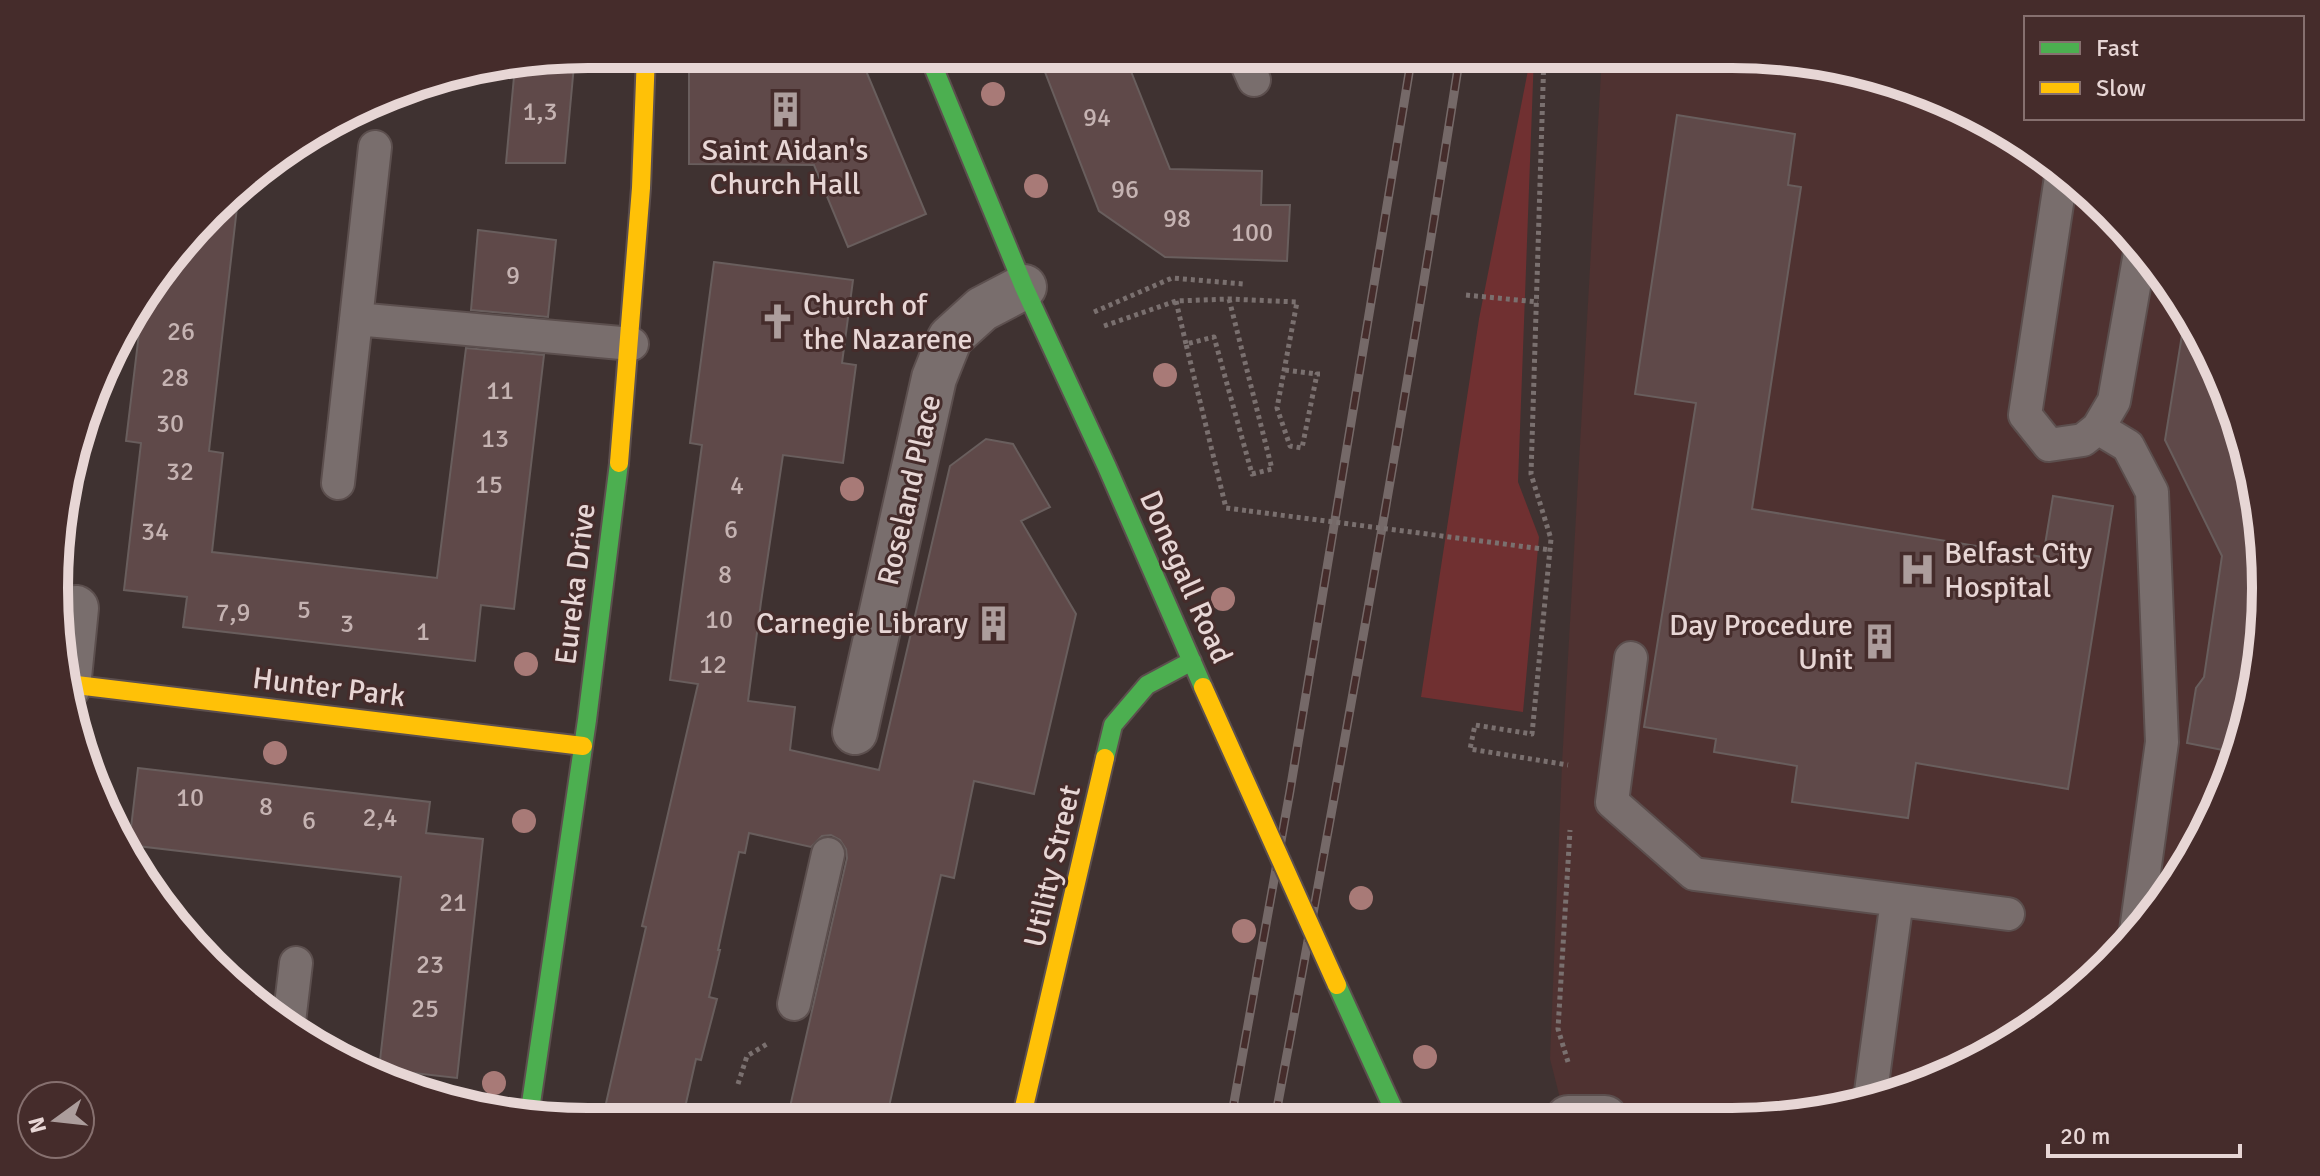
<svg xmlns="http://www.w3.org/2000/svg" width="2320" height="1176" viewBox="0 0 2320 1176" font-family="Signika,sans-serif">
<style>
.built{fill:#4f3231}
.green{fill:#703031}
.building{fill:#5f4949;stroke:#695e5d;stroke-width:2}
.lines{fill:none;stroke-linecap:round;stroke-linejoin:round}
.lane-casing{stroke:#5c4f4e;stroke-width:36}
.street-casing{stroke:#5c4f4e;stroke-width:48}
.fast-casing{stroke:#5c4f4e;stroke-width:22}
.slow-casing{stroke:#5c4f4e;stroke-width:22}
.path{stroke:#7a706f;stroke-width:5;stroke-dasharray:4 4;stroke-linecap:butt}
.lane{stroke:#796e6d;stroke-width:32}
.street{stroke:#796e6d;stroke-width:44}
.fast{stroke:#4caf50;stroke-width:18}
.slow{stroke:#ffc107;stroke-width:18}
.rail-casing{stroke:#756968;stroke-width:9}
.rail{stroke:#452c2b;stroke-width:6;stroke-dasharray:18;stroke-linecap:butt}
.fast-bridge-casing{stroke:#5c4f4e;stroke-width:22;stroke-linecap:butt}
.slow-bridge-casing{stroke:#5c4f4e;stroke-width:22;stroke-linecap:butt}
.path-bridge{stroke:#7a706f;stroke-width:5;stroke-dasharray:4 4;stroke-linecap:butt}
.fast-bridge{stroke:#4caf50;stroke-width:18}
.slow-bridge{stroke:#ffc107;stroke-width:18}
.tree{fill:#a87a77}
.labels{text-anchor:middle;stroke-width:6;stroke-linejoin:round;paint-order:stroke}
.number-label{font-size:26px;fill:#c5b3b2}
.poi-label{font-size:30px;fill:#e7d6d5;stroke:#452c2b;text-anchor:start}
.street-label{font-size:30px;fill:#e7d6d5;stroke:#452c2b}
.rim{fill:none;stroke:#e7d6d5;stroke-width:10}
</style>
<rect width="100%" height="100%" fill="#3f3231"/>
<path class="built" d="M1602,55H1766L1870,72L1968,109L2057,164L2133,236L2194,321L2238,416L2261,518L2265,622L2248,726L2211,824L2134,940L2029,1032L1936,1082L1801,1117L1565,1118L1550,1059L1562,764Z"/>
<path class="green" d="M1531,55H1534L1518,482L1539,537L1523,712L1421,697L1479,319Z"/>
<path class="building" d="M689,54H859L926,214L848,247L814,165L689,164Z
M1038,54H1124L1170,169L1262,171L1261,205H1290L1287,261L1165,257L1099,211Z
M542,62L574,65L565,163H506L515,66Z
M1677,115L1795,134L1788,185L1801,187L1752,509L2043,557L2053,496L2113,506L2068,789L1916,763L1908,818L1792,802L1797,766L1714,752L1716,739L1644,727L1696,403L1635,394Z
M239,190L209,451L223,453L212,552L437,578L466,348L544,355L514,609L481,605L475,661L183,627L187,597L124,590L141,443L126,441L144,292Z
M478,230L556,240L548,317L471,310Z
M714,262L853,280L842,363L856,365L843,463L783,455L761,602L748,701L795,707L790,750L879,770L950,466L986,439L1013,444L1050,507L1021,521L1076,614L1034,794L974,781L954,878L941,875L886,1120H787L847,858L846,849L840,840L831,835L822,836L811,847L749,833L745,853L739,852L718,950H720L709,997L717,999L701,1060L696,1059L682,1121H602L646,927L642,926L698,684L670,680L702,445L690,443Z
M2186,310L2194,321L2238,416L2261,518L2265,622L2248,726L2238,753L2187,743L2196,688L2204,677L2222,556L2165,440Z
M138,768L430,802L426,833L483,839L457,1078L379,1069L401,877L129,845Z"/>
<g class="lines">
<defs>
<path id="lane" d="M1243,55L1254,80
M2067,174L2061,177L2025,415L2049,445L2083,440L2098,428L2114,401L2141,247
M356,319L632,344
M2098,428L2128,446L2152,492L2162,742L2135,938
M338,483L375,147
M1631,658L1612,802L1694,874L2008,914
M794,1004L828,854
M289,1022L296,963
M1870,1099L1897,900"/>
<path id="street" d="M68,687L76,608
M855,732L934,378L950,338L982,309L1024,287
M1568,1118H1605"/>
<path id="fast" d="M928,54L1024,287L1107,467L1203,687
M1105,758L1113,725L1147,685L1192,661
M529,1117L587,720L619,463"/>
<path id="slow" d="M619,463L641,188L646,54
M68,684L583,746
M1021,1120L1105,758"/>
</defs>
<use href="#lane" class="lane-casing"/>
<use href="#street" class="street-casing"/>
<use href="#fast" class="fast-casing"/>
<use href="#slow" class="slow-casing"/>
<path class="path" d="M1544,55L1531,474L1551,539L1532,734L1475,725L1470,749L1568,765
M1466,295L1538,302
M1229,299L1272,469L1252,474L1214,337L1186,344L1226,508L1249,511
M1176,301L1186,344
M1094,312L1172,278L1244,284
M1104,326L1176,301L1229,299L1297,302L1277,408L1290,446L1302,448L1317,374H1321
M1285,370L1317,374
M1535,548L1551,550
M69,552L84,418
M1568,1062L1558,1029L1570,830
M738,1084L747,1056L767,1044"/>
<use href="#lane" class="lane"/>
<use href="#street" class="street"/>
<use href="#fast" class="fast"/>
<use href="#slow" class="slow"/>
<defs>
<path id="rail" d="M1231,1119L1290,791L1412,55
M1275,1119C1341,765 1405,411 1460,55"/>
</defs>
<use href="#rail" class="rail-casing"/>
<use href="#rail" class="rail"/>
<defs>
<path id="fast-bridge" d="M1337,985L1398,1119"/>
<path id="slow-bridge" d="M1203,687L1337,985"/>
</defs>
<use href="#fast-bridge" class="fast-bridge-casing"/>
<use href="#slow-bridge" class="slow-bridge-casing"/>
<path class="path-bridge" d="M1249,511L1535,548"/>
<use href="#fast-bridge" class="fast-bridge"/>
<use href="#slow-bridge" class="slow-bridge"/>
</g>
<g class="tree">
<circle cx="993" cy="94" r="12"/>
<circle cx="1036" cy="186" r="12"/>
<circle cx="1165" cy="375" r="12"/>
<circle cx="852" cy="489" r="12"/>
<circle cx="1223" cy="599" r="12"/>
<circle cx="526" cy="664" r="12"/>
<circle cx="275" cy="753" r="12"/>
<circle cx="524" cy="821" r="12"/>
<circle cx="1361" cy="898" r="12"/>
<circle cx="1244" cy="931" r="12"/>
<circle cx="1425" cy="1057" r="12"/>
<circle cx="494" cy="1083" r="12"/>
</g>
<defs>
<symbol id="building-bare" viewBox="-9 -9 18 18"><path d="M-4-6H4V6H1V3H-1V6H-4ZM-2.5-4.3h1.7v1.8h-1.7ZM.8-4.3h1.7v1.8H.8ZM-2.5-1h1.7V.8h-1.7ZM.8-1h1.7V.8H.8Z" fill="#ac9d9c" stroke="#452c2b" stroke-width="2.5" paint-order="stroke"/></symbol>
<symbol id="church-bare" viewBox="-9 -9 18 18"><path d="M-1.2-6h2.4v3.5h3.3v2.4h-3.3V6h-2.4V-.1h-3.3v-2.4h3.3Z" fill="#ac9d9c" stroke="#452c2b" stroke-width="2.5" paint-order="stroke"/></symbol>
<symbol id="hospital-bare" viewBox="-9 -9 18 18"><path d="M-5-5h3v3.5h4V-5h3V5h-3V1.5h-4V5h-3Z" fill="#ac9d9c" stroke="#452c2b" stroke-width="2.5" paint-order="stroke"/></symbol>
</defs>
<g fill-rule="evenodd">
<use href="#building-bare" x="760" y="84" width="51" height="51"/>
<use href="#church-bare" x="752" y="296" width="51" height="51"/>
<use href="#hospital-bare" x="1892" y="544" width="51" height="51"/>
<use href="#building-bare" x="968" y="598" width="51" height="51"/>
<use href="#building-bare" x="1854" y="616" width="51" height="51"/>
</g>
<g class="labels">
<g class="number-label">
<text x="540" y="120">1,3</text>
<text x="1097" y="126">94</text>
<text x="1125" y="198">96</text>
<text x="1177" y="227">98</text>
<text x="1252" y="241">100</text>
<text x="513" y="284">9</text>
<text x="181" y="340">26</text>
<text x="175" y="386">28</text>
<text x="500" y="399">11</text>
<text x="170" y="432">30</text>
<text x="495" y="447">13</text>
<text x="180" y="480">32</text>
<text x="489" y="493">15</text>
<text x="737" y="494">4</text>
<text x="731" y="538">6</text>
<text x="155" y="540">34</text>
<text x="725" y="583">8</text>
<text x="304" y="618">5</text>
<text x="233" y="621">7,9</text>
<text x="719" y="628">10</text>
<text x="347" y="632">3</text>
<text x="423" y="640">1</text>
<text x="713" y="673">12</text>
<text x="190" y="806">10</text>
<text x="266" y="815">8</text>
<text x="380" y="826">2,4</text>
<text x="309" y="829">6</text>
<text x="453" y="911">21</text>
<text x="430" y="973">23</text>
<text x="425" y="1017">25</text>
</g>
<g class="poi-label">
<text x="785" y="160" text-anchor="middle">Saint Aidan's<tspan x="785" dy="34">Church Hall</tspan></text>
<text x="803" y="315">Church of<tspan x="803" dy="34">the Nazarene</tspan></text>
<text x="1944" y="563">Belfast City<tspan x="1944" dy="34">Hospital</tspan></text>
<text x="968" y="633" text-anchor="end">Carnegie Library</text>
<text x="1853" y="635" text-anchor="end">Day Procedure<tspan x="1853" dy="34">Unit</tspan></text>
</g>
<g class="street-label">
<text transform="translate(909 490) rotate(-77)" y="10">Roseland Place</text>
<text transform="translate(1186 577) rotate(66)" y="10">Donegall Road</text>
<text transform="translate(575 584) rotate(-83)" y="10">Eureka Drive</text>
<text transform="translate(329 687) rotate(7)" y="10">Hunter Park</text>
<text transform="translate(1052 866) rotate(-77)" y="10">Utility Street</text>
</g>
</g>
<path d="M0 0H2320V1176H0ZM588 68H1732A520 520 0 0 1 2252 588V588A520 520 0 0 1 1732 1108H588A520 520 0 0 1 68 588V588A520 520 0 0 1 588 68Z" fill="#452c2b" fill-rule="evenodd"/>
<path class="rim" d="M588 68H1732A520 520 0 0 1 2252 588V588A520 520 0 0 1 1732 1108H588A520 520 0 0 1 68 588V588A520 520 0 0 1 588 68Z"/>
<rect x="2024" y="16" width="280" height="104" fill="#452c2b" stroke="#86706f" stroke-width="2"/>
<rect x="2040" y="42" width="40" height="12" fill="#4caf50" stroke="#86706f" stroke-width="2"/>
<text x="2096" y="56" font-size="24" fill="#e7d6d5">Fast</text>
<rect x="2040" y="82" width="40" height="12" fill="#ffc107" stroke="#86706f" stroke-width="2"/>
<text x="2096" y="96" font-size="24" fill="#e7d6d5">Slow</text>
<g transform="translate(56 1120) rotate(255)"><circle r="38" fill="#452c2b" stroke="#86706f" stroke-width="2"/>
<path d="M0-6L14 30L0 20L-14 30Z" fill="#ac9d9c"/>
<text y="-12" font-size="22" font-weight="bold" text-anchor="middle" fill="#e7d6d5">N</text>
</g>
<path d="M2048 1144v12h192v-12" fill="none" stroke="#e7d6d5" stroke-width="4"/>
<text x="2060" y="1144" font-size="24" fill="#e7d6d5" stroke="#452c2b" stroke-width="6" paint-order="stroke">20 m</text>
</svg>
